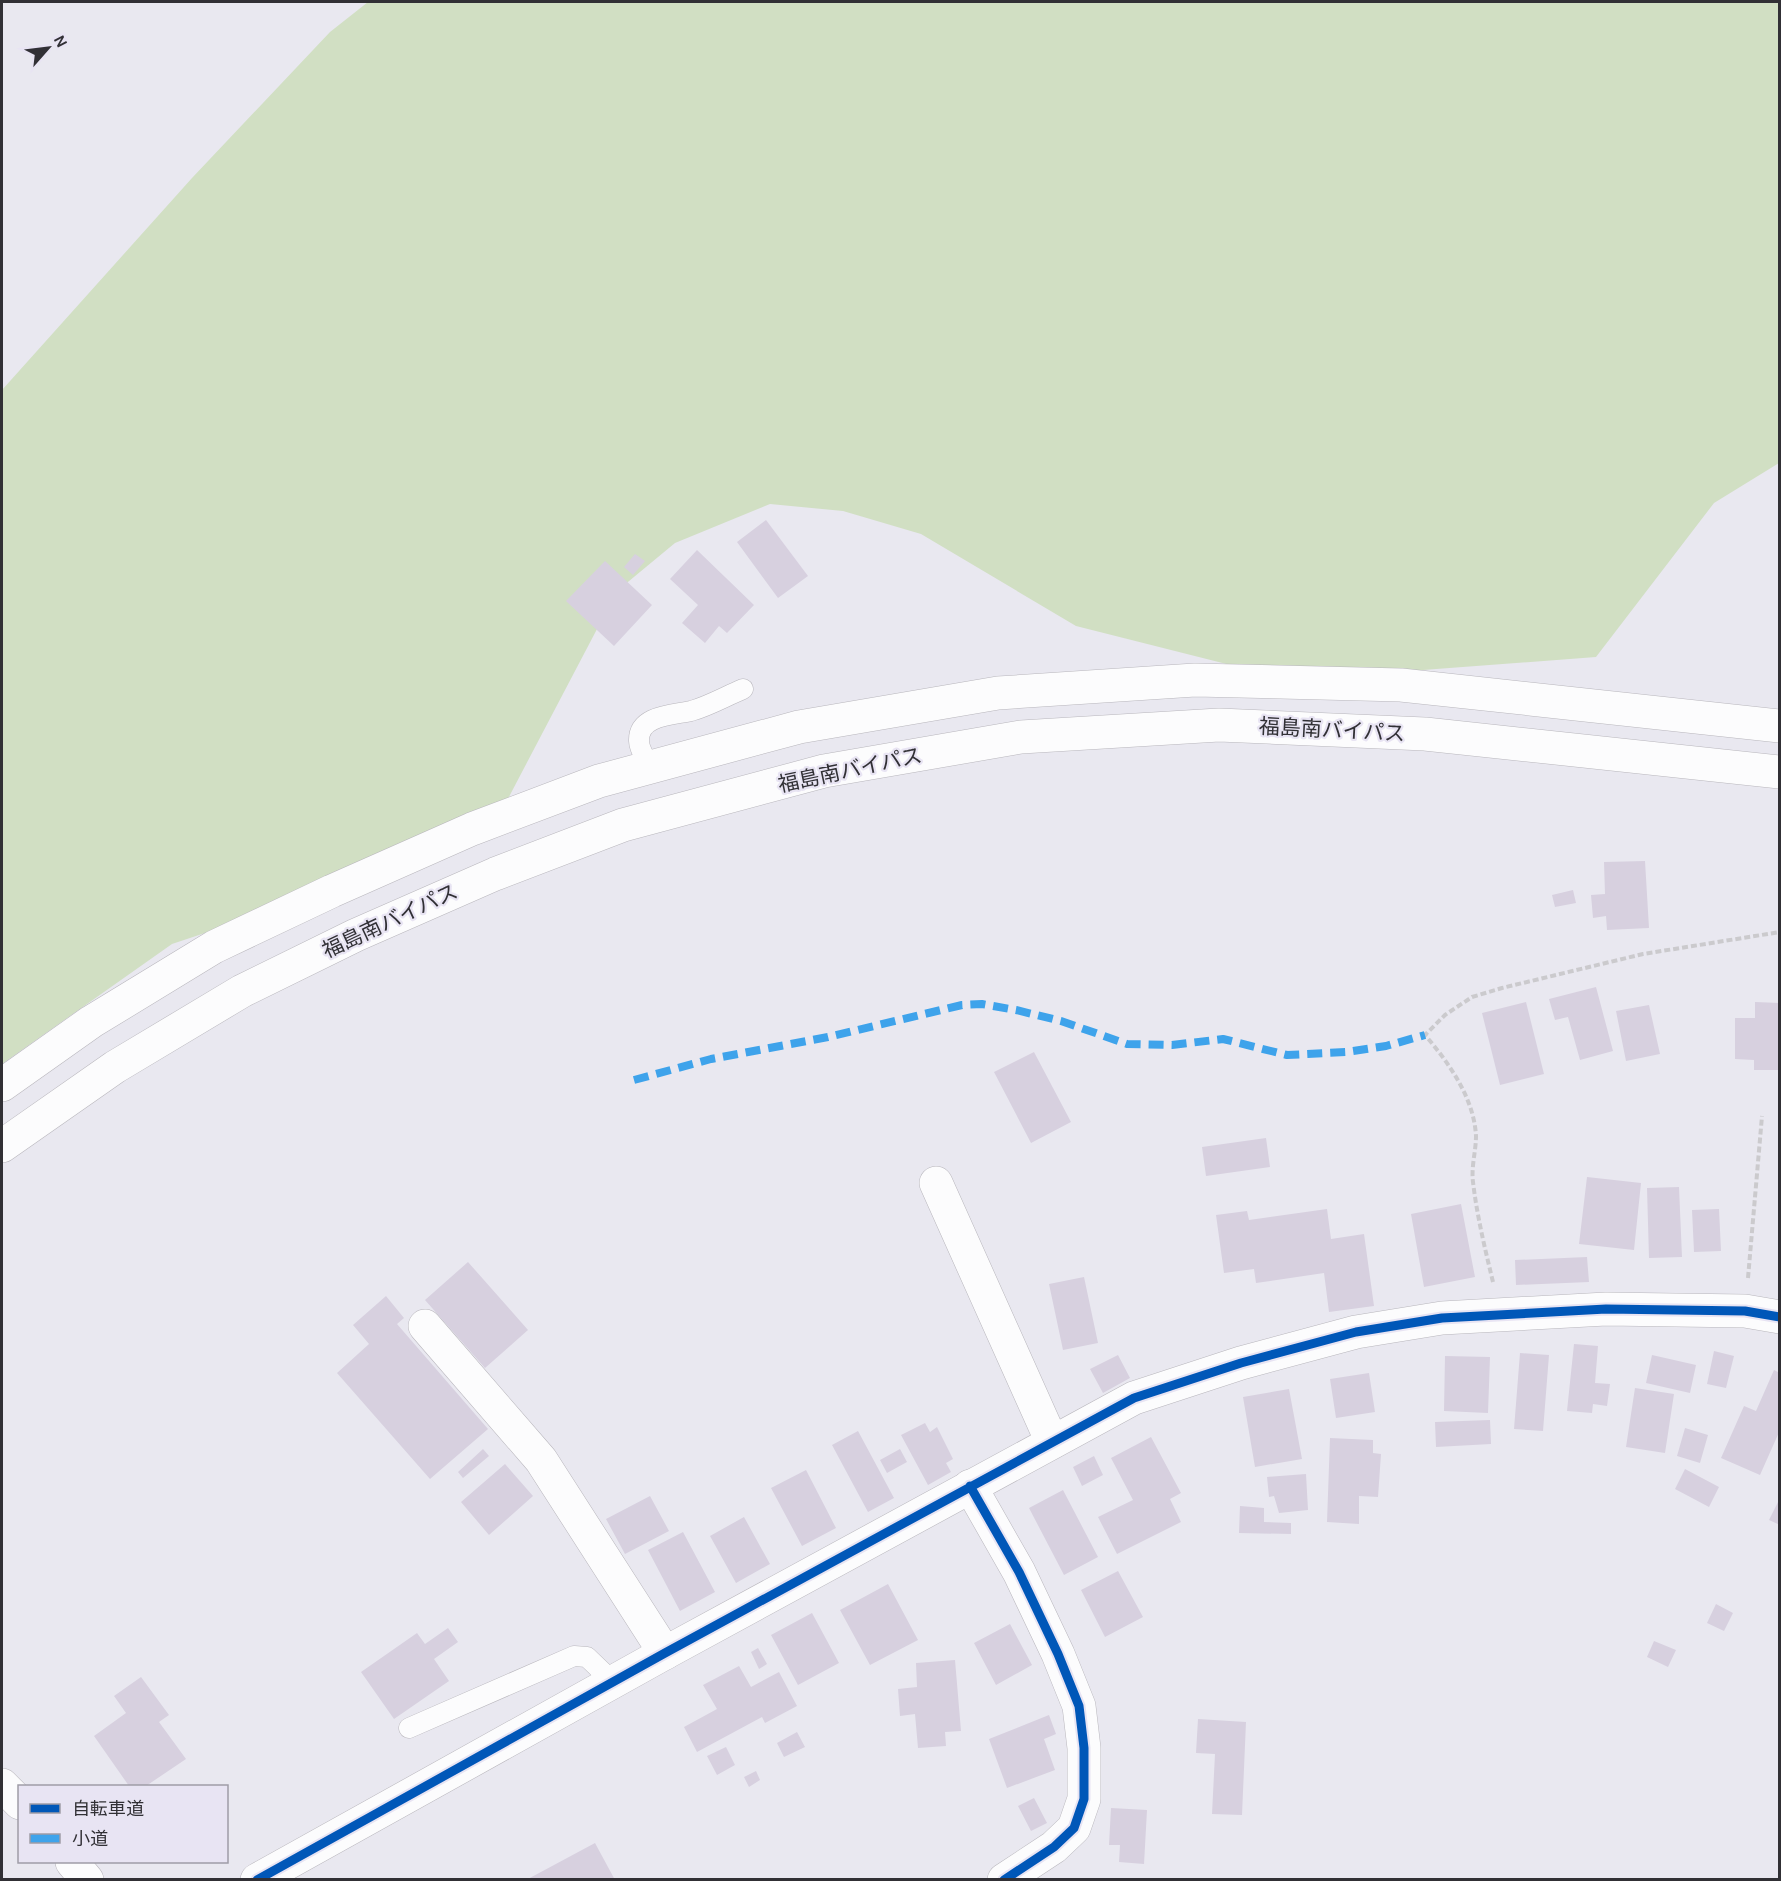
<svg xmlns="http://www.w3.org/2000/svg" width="1781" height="1881" viewBox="0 0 1781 1881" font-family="Karla,'Noto Sans JP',sans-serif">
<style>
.green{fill:#d1dfc3}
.building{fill:#d7d0df}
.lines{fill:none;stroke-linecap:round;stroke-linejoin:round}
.service-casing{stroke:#b8b6bc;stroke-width:21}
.minor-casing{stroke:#b8b6bc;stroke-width:34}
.tertiary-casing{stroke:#b8b6bc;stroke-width:34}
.trunk-casing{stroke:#b8b6bc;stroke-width:34}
.path{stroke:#cbcacd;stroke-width:4;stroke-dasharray:6 3;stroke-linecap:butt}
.service{stroke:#fcfcfd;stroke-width:20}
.minor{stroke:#fcfcfd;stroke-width:33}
.tertiary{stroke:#fcfcfd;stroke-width:33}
.trunk{stroke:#fcfcfd;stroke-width:33}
.quiet{stroke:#3ea3eb;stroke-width:8;stroke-dasharray:15 8;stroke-linecap:butt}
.cycleway-casing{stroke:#e8e4f3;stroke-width:13}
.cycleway{stroke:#0057b8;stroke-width:9}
.labels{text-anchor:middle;stroke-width:4.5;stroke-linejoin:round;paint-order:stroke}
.street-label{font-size:21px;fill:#313035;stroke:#e8e4f3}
</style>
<rect width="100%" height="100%" fill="#e9e8f0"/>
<path class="green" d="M368,2H1779V463L1714,503L1596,657L1290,680L1076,626L921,534L843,511L770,504L675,543L617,591L501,812L420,861L172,944L2,1064V390L192,178L330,32Z"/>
<path class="building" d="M766,520L808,576L778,598L737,542Z
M697,550L754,605L727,633L719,626L705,643L682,623L698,605L670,579Z
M635,554L645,561L633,575L624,567Z
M605,561L652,605L614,646L566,601Z
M1645,861L1649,928L1607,930L1606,916L1593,918L1591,895L1605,894L1604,862Z
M1573,890L1576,903L1555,907L1552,895Z
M1596,987L1613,1051L1580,1060L1568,1017L1555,1020L1549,999Z
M1526,1002L1544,1074L1500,1085L1482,1013Z
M1755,1002L1780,1003V1070H1754V1060L1735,1059V1018H1755Z
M1649,1005L1660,1054L1626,1061L1616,1011Z
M1034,1052L1071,1122L1031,1143L994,1072Z
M1266,1138L1270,1167L1206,1176L1202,1147Z
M1587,1177L1641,1183L1634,1250L1579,1244Z
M1679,1187L1682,1257L1649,1258L1647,1188Z
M1461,1204L1475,1277L1424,1287L1411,1214Z
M1327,1209L1331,1239L1364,1234L1374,1306L1329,1312L1324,1273L1256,1283L1254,1269L1224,1273L1216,1215L1247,1211L1249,1220Z
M1719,1209L1721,1251L1694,1252L1692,1210Z
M1587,1257L1589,1282L1516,1285L1515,1260Z
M468,1262L528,1330L485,1368L425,1300Z
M1084,1277L1098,1343L1063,1350L1049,1284Z
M386,1296L404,1318L397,1324L488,1429L430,1479L337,1373L369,1344L353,1325Z
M1574,1344L1598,1346L1595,1383L1610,1384L1607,1406L1593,1404L1592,1413L1567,1411Z
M1714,1351L1734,1356L1726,1388L1707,1384Z
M1520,1353L1549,1355L1543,1431L1514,1429Z
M1118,1355L1130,1378L1103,1393L1090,1369Z
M1652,1355L1696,1365L1690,1393L1646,1383Z
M1445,1356L1490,1357L1488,1413L1444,1411Z
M1774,1370L1780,1373V1430L1760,1475L1721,1458L1744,1406L1756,1411Z
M1369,1373L1375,1412L1336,1418L1330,1379Z
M1635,1388L1674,1394L1665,1453L1626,1447Z
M1289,1389L1302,1459L1255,1467L1243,1397Z
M1490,1420L1491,1444L1436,1447L1435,1422Z
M925,1423L930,1432L937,1427L953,1459L946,1463L951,1472L928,1485L901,1435Z
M1685,1428L1708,1435L1700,1463L1677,1456Z
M858,1431L894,1498L868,1512L832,1445Z
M1151,1437L1181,1493L1170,1499L1181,1522L1117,1554L1098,1517L1133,1500L1111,1458Z
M1330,1438L1373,1440V1453L1381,1454L1378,1497L1359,1496V1524L1327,1522Z
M483,1449L489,1456L463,1478L458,1472Z
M900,1449L907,1462L887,1473L880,1460Z
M1094,1456L1103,1475L1082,1486L1073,1467Z
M505,1464L533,1496L489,1535L461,1502Z
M1685,1469L1719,1487L1709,1507L1675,1489Z
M806,1470L836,1528L802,1546L771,1488Z
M1306,1474L1308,1510L1279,1513L1274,1496L1269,1497L1267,1477Z
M1063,1490L1098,1557L1064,1575L1029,1508Z
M650,1496L669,1531L625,1554L606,1519Z
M1780,1498V1525L1769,1520Z
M1240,1506L1264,1508V1522L1291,1523V1534L1239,1533Z
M744,1517L770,1564L736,1583L710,1536Z
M683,1532L715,1592L680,1611L648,1550Z
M1118,1571L1143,1617L1105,1637L1081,1590Z
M888,1584L918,1640L870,1665L840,1610Z
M1716,1604L1733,1613L1724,1631L1707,1623Z
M812,1613L839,1663L798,1685L771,1635Z
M1010,1624L1032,1665L996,1685L974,1643Z
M448,1628L458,1642L434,1659L449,1681L394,1719L361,1672L417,1633L425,1644Z
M1654,1641L1676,1650L1668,1667L1647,1657Z
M758,1648L767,1664L759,1669L751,1652Z
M955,1660L961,1731L945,1732L946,1746L918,1748L915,1714L900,1716L898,1689L917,1687L916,1663Z
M739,1666L751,1687L779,1672L797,1706L765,1723L762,1717L697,1752L684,1727L717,1709L703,1685Z
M141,1677L169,1715L159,1722L186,1759L146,1786H129L94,1736L126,1713L114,1696Z
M1049,1715L1056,1734L1044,1739L1055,1770L1007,1788L989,1739Z
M1198,1719L1246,1722L1242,1815L1212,1814L1215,1754L1196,1753Z
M797,1732L805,1747L784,1757L777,1743Z
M726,1747L735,1765L717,1775L707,1756Z
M756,1771L760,1780L749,1787L744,1777Z
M1034,1798L1047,1823L1031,1831L1018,1806Z
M1111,1808L1147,1810L1144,1864L1119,1862L1120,1845H1109Z
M595,1843L615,1880H526Z"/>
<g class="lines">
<defs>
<path id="service" d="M650,767C646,760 639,749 639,741C638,715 673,715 691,711C709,706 726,696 743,689
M409,1728L574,1656L587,1657L613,1682"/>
<path id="minor" d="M936,1183L1052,1442
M425,1326L541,1460L665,1653
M970,1486L1019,1572L1058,1654L1079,1706L1084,1748V1799L1074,1828L1054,1847L1004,1880
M2,1785L20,1803
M72,1862L87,1880"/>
<path id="tertiary" d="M257,1880L665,1653L1134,1398L1241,1363L1356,1332L1442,1318L1606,1309L1745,1311L1780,1317"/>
<path id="trunk" d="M2,1085L91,1022L214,947L332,891L472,829L599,781L799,727L998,693L1195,680L1401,685L1780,726
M2,1146L115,1067L242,991L356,935L495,874L623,825L824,771L1021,737L1219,725L1425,734L1780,772"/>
</defs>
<use href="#service" class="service-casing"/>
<use href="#minor" class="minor-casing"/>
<use href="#tertiary" class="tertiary-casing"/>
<use href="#trunk" class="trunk-casing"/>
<path class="path" d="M1748,1278L1762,1116
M1493,1282C1485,1249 1477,1216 1473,1182C1471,1167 1476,1151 1476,1136C1474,1098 1449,1063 1425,1035L1445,1015L1472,997L1502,988L1643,954L1780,932"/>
<use href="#service" class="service"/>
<use href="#minor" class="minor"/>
<use href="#tertiary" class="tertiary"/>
<use href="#trunk" class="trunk"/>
<path class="quiet" d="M634,1080L711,1059L828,1037L962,1005L982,1004L1016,1010L1061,1021L1127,1044L1172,1045L1223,1039L1287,1055L1347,1052L1386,1046L1425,1035"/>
<defs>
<path id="cycleway" d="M970,1486L1019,1572L1058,1654L1079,1706L1084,1748V1799L1074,1828L1054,1847L1004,1880
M257,1880L665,1653L1134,1398L1241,1363L1356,1332L1442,1318L1606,1309L1745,1311L1780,1317"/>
</defs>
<use href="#cycleway" class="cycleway-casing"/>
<use href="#cycleway" class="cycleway"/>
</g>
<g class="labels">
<g class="street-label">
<text transform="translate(1332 730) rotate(3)" y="7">福島南バイパス</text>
<text transform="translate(850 770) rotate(-12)" y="7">福島南バイパス</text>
<text transform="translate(390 921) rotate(-25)" y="7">福島南バイパス</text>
</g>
</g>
<rect width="1781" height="1881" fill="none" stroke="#313035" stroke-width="6"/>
<rect x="18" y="1785" width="210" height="78" fill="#e8e4f3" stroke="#9f9ca7" stroke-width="1.5"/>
<rect x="30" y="1804" width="30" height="9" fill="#0057b8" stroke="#9f9ca7" stroke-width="1.5"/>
<text x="72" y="1815" font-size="18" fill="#313035">自転車道</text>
<rect x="30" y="1834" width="30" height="9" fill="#3ea3eb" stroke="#9f9ca7" stroke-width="1.5"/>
<text x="72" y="1845" font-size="18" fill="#313035">小道</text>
<g transform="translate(48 48) rotate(62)" stroke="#e8e4f3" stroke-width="4.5" paint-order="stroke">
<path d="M0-4.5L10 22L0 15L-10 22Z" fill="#313035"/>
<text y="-9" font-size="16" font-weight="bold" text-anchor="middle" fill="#313035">N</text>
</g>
</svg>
